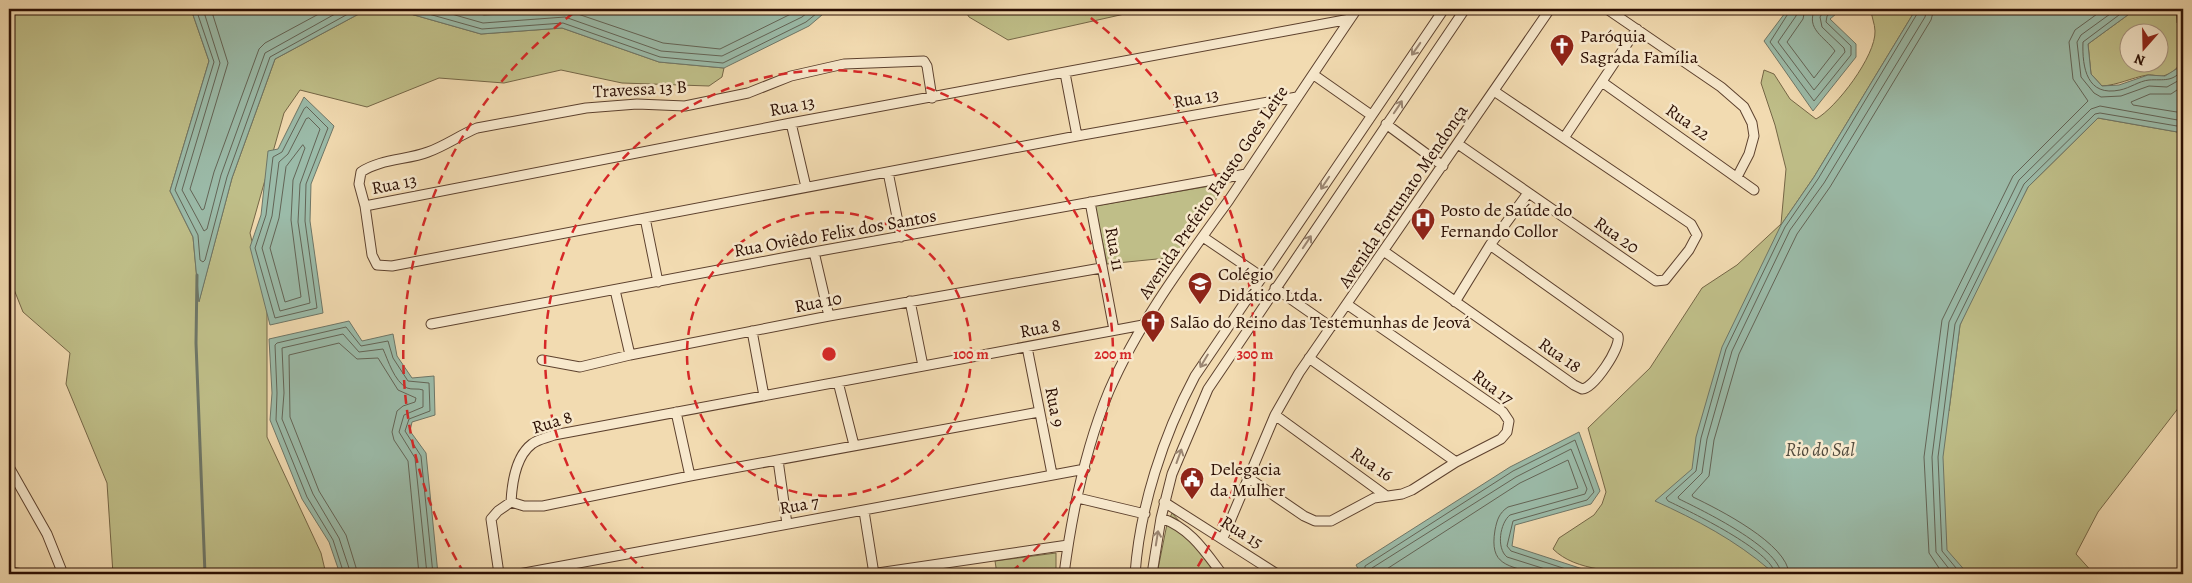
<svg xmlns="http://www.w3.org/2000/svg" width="2192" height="583" viewBox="0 0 2192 583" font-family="Alegreya,serif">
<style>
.green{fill:#bfbe88;stroke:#756646;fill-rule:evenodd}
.water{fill:#9bbba9;stroke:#6e7667}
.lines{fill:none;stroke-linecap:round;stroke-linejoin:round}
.shore{stroke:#636456;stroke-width:1}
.stream{stroke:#6e7667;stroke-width:3}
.minor-casing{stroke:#5d412e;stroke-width:11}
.minor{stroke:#f7e8cc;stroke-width:9}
.oneway{stroke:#9b8672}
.ring{fill:none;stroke:#d62828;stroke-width:2.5;stroke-dasharray:9 6}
.labels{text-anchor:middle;stroke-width:5;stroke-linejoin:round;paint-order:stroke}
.poi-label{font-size:18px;fill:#2b0e03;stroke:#f7e8cc;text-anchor:start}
.street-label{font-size:18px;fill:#2b0e03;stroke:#f7e8cc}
.water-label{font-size:19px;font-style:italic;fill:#524b3d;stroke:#f7e8cc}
.centre{fill:#d62828;stroke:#f7e8cc;stroke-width:2.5}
.ring-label{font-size:15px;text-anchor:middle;font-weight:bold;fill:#d62828;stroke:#f7e8cc;stroke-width:5;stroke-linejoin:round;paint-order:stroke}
</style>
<rect width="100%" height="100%" fill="#f2dbb1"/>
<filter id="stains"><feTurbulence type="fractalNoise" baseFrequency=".004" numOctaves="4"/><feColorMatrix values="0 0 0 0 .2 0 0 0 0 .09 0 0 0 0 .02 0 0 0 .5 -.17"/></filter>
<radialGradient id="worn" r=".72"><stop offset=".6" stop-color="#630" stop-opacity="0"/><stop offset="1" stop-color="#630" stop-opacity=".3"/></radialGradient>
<path class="green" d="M9,9H191L209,61L170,191L193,237L199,301L232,178L275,59L368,9H393L481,34L562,28L659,62L724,68L722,77L709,86L622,83L561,70L504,83L439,78L367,107L300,90L284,113L250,233L267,303V437L321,553L326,574H113L107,483L66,384L70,353L23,312L9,277Z
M964,9H1147L1008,40L969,17Z
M1871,9H1916L1814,177L1781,225L1949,411L1960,325L1983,274L2028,187L2098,118L2183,133V402L2098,512L2076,554L2094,574H1650C1619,571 1576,572 1553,549L1559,538L1594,515L1602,504L1606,492L1588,428L1650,368L1702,288L1737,265L1781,224L1786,169L1775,125L1761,83L1764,70L1774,74L1790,99L1816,119C1836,108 1876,56 1875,31C1875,24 1871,16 1871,9Z
M2136,9H2176L2177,23L2183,25C2183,44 2188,67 2166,75C2160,78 2153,74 2147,75C2131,78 2118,85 2102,86L2091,74L2088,44ZM2130,32H2160V62H2130Z
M1227,183L1177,257L1107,264L1095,206Z
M1172,513L1204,549L1219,574H1157L1167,524Z
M1056,553V574H997L995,561Z"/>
<path class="water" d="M191,9H368L275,59L232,178L199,302L193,237L170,191L209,61Z
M393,9H829L809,26L724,68L659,62L562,28L481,34Z
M1788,9H1842L1830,19L1856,44V57L1813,111L1764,41Z
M1916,9H2136L2088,44L2091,74L2102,86L2119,85L2148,75L2165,76L2178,68L2183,57V133L2098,118L2028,187L1960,325L1943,457L1947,550L1968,574H1771L1770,570C1735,540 1697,520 1655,501L1692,469L1696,437L1722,347L1781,225L1814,177Z
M304,97L334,126L311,184L310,221L323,313L270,325L250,247L261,215L268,151L278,149Z
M349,321L362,341L393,334L397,356L412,378L434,376L435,415L412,422L410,431L426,453L438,574H340L329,542L302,499L270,420L272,393L269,339Z
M1579,432L1600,491L1591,504L1515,525L1512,546L1598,574H1361L1356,565L1510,467Z"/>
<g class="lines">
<path class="shore" d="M196,9L214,62L175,190L198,235L200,260L203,262L205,260L227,177L270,57L357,9
M203,9L220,63L182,190L204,231L207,229L221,175L265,53L344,9
M211,9L228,63L190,189L202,210L204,209L214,172L259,49L265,43L328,9
M411,9L482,29L563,23L660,57L723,63L806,22L822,9
M434,9L483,23L565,17L661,51L722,56L802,17L812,9
M461,9L484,15L566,10L663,43L720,49L801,9
M1791,9L1770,42L1814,101L1851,55V46L1826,22L1827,16L1835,9
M1798,9L1796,16L1778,42L1814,90L1845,52L1844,48L1822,27L1820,17L1825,9
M1805,9L1803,19L1787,42L1814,78L1835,51C1825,37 1805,29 1815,9
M2117,9L2081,35L2077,42L2081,77L2094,93L2101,97L2121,96L2149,86L2167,87L2183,78
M2127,9L2083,42C2082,68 2087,97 2120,90C2130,88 2139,81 2149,80C2163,79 2174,83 2183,68
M2183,86L2171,94H2150L2131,102L2133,105L2183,113
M307,107L328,128L306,184L305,221L317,308L275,318L255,248L266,215L273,157L282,152L304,109Z
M309,118L320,129L300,184L298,222L310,303L280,311L262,248L272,216L279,162L288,154L306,119Z
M303,145L305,148L293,180L291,220L301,297L285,302L270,248L279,218L286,167Z
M344,574L333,540L307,497L276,420L277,393L275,345L277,343L346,327L361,346L388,341L393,358L408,381L429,383L430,411L409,419L405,431L421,456L433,574
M351,574L339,538L313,494L282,419L284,393L282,348L343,334L359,352L383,349C388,360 394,381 407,388C412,390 418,388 423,390V407L404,415L399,432L415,458L427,574
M358,574L346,535L319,491L290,417L289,355L339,343L357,359L378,358L398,390L416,398L415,402L403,406L397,411L392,432L394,440L408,461L419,574
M1365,574V566L1513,471L1575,440L1594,492L1587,500L1513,521L1507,546L1511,551L1581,574
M1371,574L1372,568L1516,477L1571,449L1587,489L1585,494L1510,515C1500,523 1496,548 1507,557L1561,574
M1379,574L1520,483L1568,460L1578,488L1508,507C1499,513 1497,520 1495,530C1489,566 1508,565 1536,574
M1775,574C1773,551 1689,511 1668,501L1666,498L1696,471L1701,438L1726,349L1785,227L1818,179L1920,9
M1781,574C1780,548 1702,510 1679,499L1678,497L1702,473L1707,439L1732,351L1790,230L1824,183L1925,17L1927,9
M1789,574C1788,544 1718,509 1693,497L1692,495L1709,476L1714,440L1739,354L1797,234L1830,187L1931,20L1934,9
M1943,574L1929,553L1924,457L1942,320L2013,176L2088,101L2073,79L2069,42L2075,30L2104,9
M1953,574L1936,552L1932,457L1949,322L2019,180L2091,109L2100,106L2183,121
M1961,574L1942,551L1938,457L1955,324L2024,184L2095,114L2100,113L2183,127"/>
<path class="stream" d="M197,275L196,343L205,574"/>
<defs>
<path id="minor" d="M1607,9L1721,87L1744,107L1752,123L1754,136L1749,154L1737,177
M1065,73L1077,136
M1314,75L1371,115
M1602,82L1754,190
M932,98L927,66L924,61L844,64L791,76L748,93L685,106L637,104L586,108L477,128C460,135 445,146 428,152C407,160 380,159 361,172L359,184L365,206L372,255L377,265L392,266L1077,136L1297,97
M791,123L806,187
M1386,124L1443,166
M1564,138L1637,29
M1458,144L1656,281L1665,280L1689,250L1697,235L1691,224L1494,91
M888,172L901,237
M1090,202L1114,330
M365,206L791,123L1350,19
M645,218L658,282
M1203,237L1262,277
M814,252L829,316
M1385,252L1574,385L1582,389C1594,388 1621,348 1618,336L1490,245
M1275,288L1331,327
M615,290L630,355
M910,301L923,366
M1455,302L1490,245L1528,193
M431,324L814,252L1246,174
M752,331L764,396
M1027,347L1052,474
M1309,358L1456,462
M542,360L580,367L630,355L829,316L1101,268
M838,382L854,445
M676,412L690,476
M1275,415L1385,495
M778,460L787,524
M9,467L47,534L63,574
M1247,477L1304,516L1315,521H1331L1374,498L1402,494L1412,490L1456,462L1501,439L1507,432L1509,421L1503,412L1348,305
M1078,498L1145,514
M511,502C512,483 516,456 532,444C538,439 547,438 554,435L1143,325
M511,502L524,506H543L690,476L1039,412
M1164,502L1277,574
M864,511L874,574
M1161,518C1190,528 1204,550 1222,574
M1223,538L1275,415L1299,373L1550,9
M9,572L23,574
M499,574L491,519L498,511L511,502
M519,574L1085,469
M871,574L1068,545
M1064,574C1072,513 1085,449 1109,391C1139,322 1185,261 1229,200C1272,136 1314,72 1357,9
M1135,574C1140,507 1163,436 1195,376L1444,9
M1152,574L1161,518L1172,474L1208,389L1465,9"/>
</defs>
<use href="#minor" class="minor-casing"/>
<use href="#minor" class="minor"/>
</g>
<defs><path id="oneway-shaft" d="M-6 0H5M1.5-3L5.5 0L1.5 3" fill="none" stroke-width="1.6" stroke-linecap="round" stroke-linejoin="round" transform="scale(1.25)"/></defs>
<g class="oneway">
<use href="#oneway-shaft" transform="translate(1416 49) rotate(125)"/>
<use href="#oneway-shaft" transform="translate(1398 107) rotate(-56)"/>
<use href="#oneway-shaft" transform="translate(1325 183) rotate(124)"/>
<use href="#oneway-shaft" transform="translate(1307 242) rotate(-56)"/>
<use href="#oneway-shaft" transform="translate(1204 361) rotate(121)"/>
<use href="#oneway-shaft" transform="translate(1179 456) rotate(-70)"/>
<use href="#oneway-shaft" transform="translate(1157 538) rotate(-81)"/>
</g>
<g class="ring">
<circle cx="829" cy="354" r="142"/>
<path d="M648 573A284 284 0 1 1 1010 573"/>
<path d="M464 573A426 426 0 0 1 579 9M1079 9A426 426 0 0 1 1194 573"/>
</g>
<defs>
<symbol id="church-pin" viewBox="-11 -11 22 30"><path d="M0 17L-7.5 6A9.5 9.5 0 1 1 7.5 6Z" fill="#8f2418" stroke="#f7e8cc"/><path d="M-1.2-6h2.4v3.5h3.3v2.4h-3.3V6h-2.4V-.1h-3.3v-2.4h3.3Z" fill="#fff"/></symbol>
<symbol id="hospital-pin" viewBox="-11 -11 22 30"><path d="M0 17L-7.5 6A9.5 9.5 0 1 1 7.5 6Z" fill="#8f2418" stroke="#f7e8cc"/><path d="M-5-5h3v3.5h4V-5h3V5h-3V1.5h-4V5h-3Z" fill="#fff"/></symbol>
<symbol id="school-pin" viewBox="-11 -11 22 30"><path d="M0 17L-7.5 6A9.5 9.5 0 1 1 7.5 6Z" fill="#8f2418" stroke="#f7e8cc"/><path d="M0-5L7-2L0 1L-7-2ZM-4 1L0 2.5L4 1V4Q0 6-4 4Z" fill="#fff"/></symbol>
<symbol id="civic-pin" viewBox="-11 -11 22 30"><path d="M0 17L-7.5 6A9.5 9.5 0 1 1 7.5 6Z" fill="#8f2418" stroke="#f7e8cc"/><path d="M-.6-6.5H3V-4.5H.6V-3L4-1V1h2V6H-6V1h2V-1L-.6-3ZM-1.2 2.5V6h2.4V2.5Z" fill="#fff"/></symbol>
</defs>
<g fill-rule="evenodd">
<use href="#church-pin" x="1548" y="32" width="28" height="38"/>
<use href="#hospital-pin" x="1409" y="206" width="28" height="38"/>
<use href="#school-pin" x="1186" y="270" width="28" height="38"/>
<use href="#church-pin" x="1139" y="308" width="28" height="38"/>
<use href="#civic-pin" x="1178" y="465" width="28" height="38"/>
</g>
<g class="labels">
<g class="poi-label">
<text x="1580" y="42">Paróquia<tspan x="1580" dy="21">Sagrada Família</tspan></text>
<text x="1440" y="216">Posto de Saúde do<tspan x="1440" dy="21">Fernando Collor</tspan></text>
<text x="1218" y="280">Colégio<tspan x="1218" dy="21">Didático Ltda.</tspan></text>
<text x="1170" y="328">Salão do Reino das Testemunhas de Jeová</text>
<text x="1210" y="475">Delegacia<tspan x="1210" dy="21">da Mulher</tspan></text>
</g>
<g class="street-label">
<text transform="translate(640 89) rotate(-3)" y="6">Travessa 13 B</text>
<text transform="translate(1196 98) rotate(-10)" y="6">Rua 13</text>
<text transform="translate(792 106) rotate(-11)" y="6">Rua 13</text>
<text transform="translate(1688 122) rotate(35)" y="6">Rua 22</text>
<text transform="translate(394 184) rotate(-11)" y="6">Rua 13</text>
<text transform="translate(1213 192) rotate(-56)" y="6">Avenida Prefeito Fausto Goes Leite</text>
<text transform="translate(1403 196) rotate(-56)" y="6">Avenida Fortunato Mendonça</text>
<text transform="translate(835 233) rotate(-10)" y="6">Rua Oviêdo Felix dos Santos</text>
<text transform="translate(1617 235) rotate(35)" y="6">Rua 20</text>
<text transform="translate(1115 249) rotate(80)" y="6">Rua 11</text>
<text transform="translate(818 302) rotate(-11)" y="6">Rua 10</text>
<text transform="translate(1040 328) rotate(-11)" y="6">Rua 8</text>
<text transform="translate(1560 355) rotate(35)" y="6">Rua 18</text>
<text transform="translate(1493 387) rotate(37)" y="6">Rua 17</text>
<text transform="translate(1055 407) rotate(79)" y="6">Rua 9</text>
<text transform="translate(552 422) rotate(-17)" y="6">Rua 8</text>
<text transform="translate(1372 464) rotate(34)" y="6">Rua 16</text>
<text transform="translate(799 505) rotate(-10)" y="6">Rua 7</text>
<text transform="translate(1242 532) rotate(32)" y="6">Rua 15</text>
</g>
<g class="water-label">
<text x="1820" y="456">Rio do Sal</text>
</g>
</g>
<circle cx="829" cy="354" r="8" class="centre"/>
<g class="ring-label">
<text x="971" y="359">100 m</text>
<text x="1113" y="359">200 m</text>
<text x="1255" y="359">300 m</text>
</g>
<rect width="2192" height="583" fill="none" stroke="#f2dbb1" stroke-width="30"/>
<rect x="10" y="10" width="2172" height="563" fill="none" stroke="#2b0e03" stroke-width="2.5"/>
<rect x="15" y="15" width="2162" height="553" fill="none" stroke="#2b0e03"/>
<g transform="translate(2144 48) rotate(200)"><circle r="24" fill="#f7e8cc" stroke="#a5917c"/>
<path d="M0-4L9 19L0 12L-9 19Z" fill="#8f2418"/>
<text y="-8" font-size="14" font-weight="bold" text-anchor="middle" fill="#2b0e03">N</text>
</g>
<rect width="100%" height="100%" filter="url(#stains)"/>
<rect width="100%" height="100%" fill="url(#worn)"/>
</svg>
